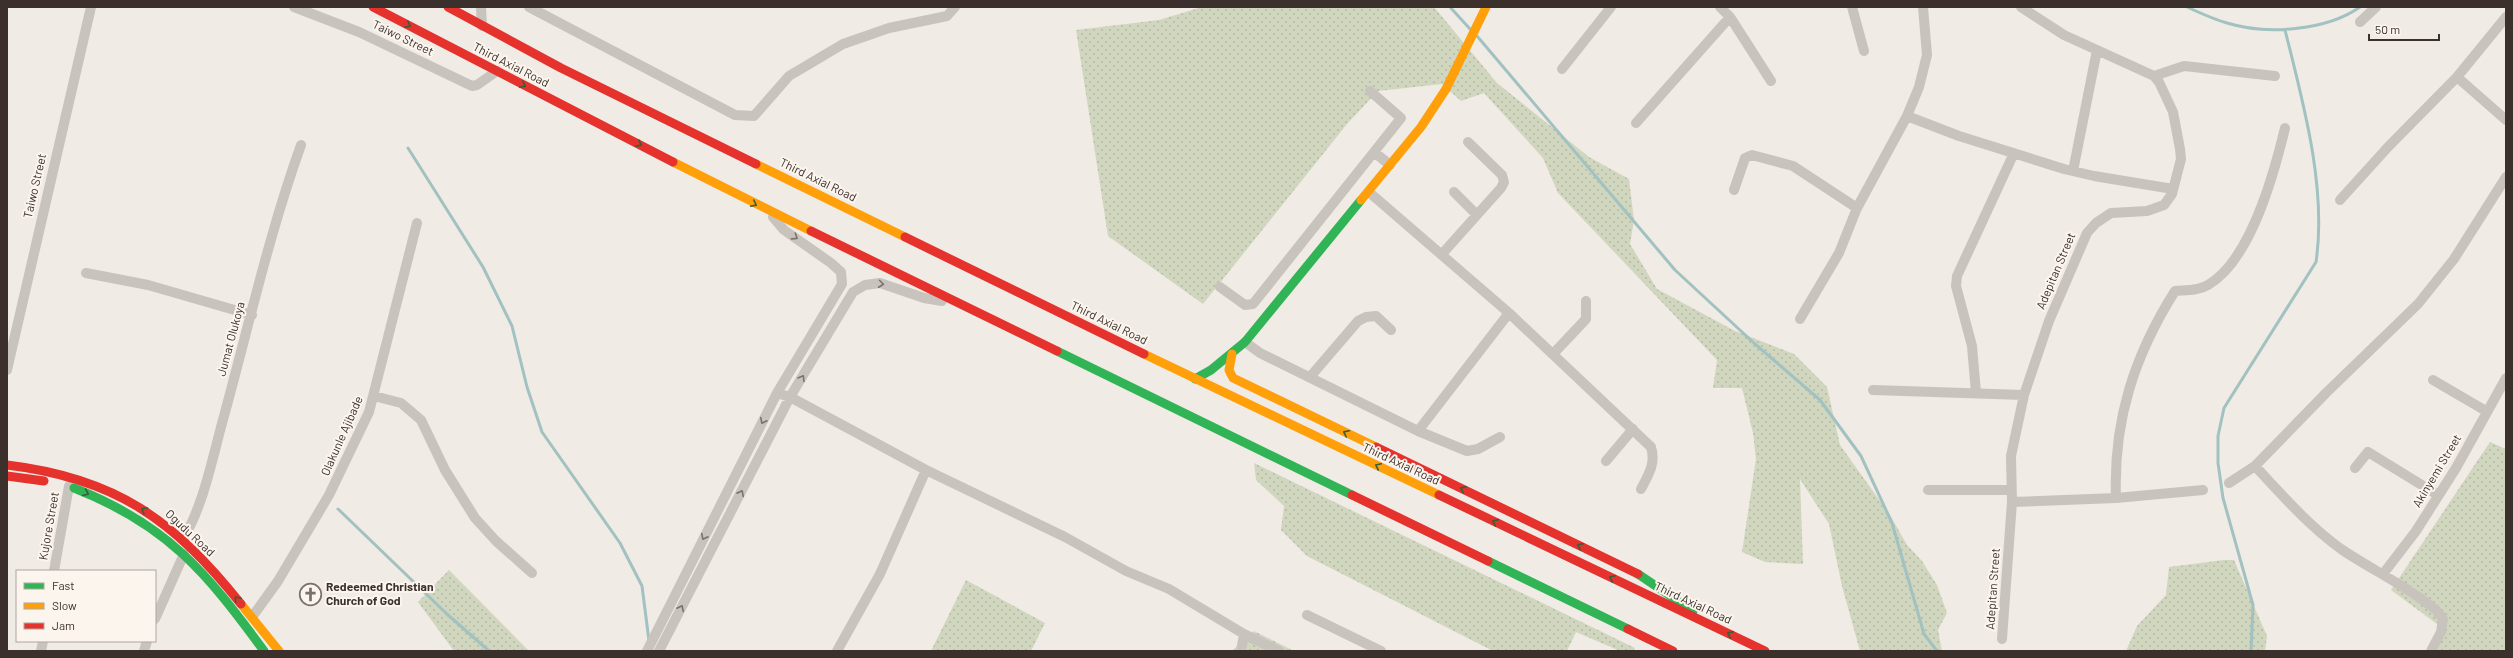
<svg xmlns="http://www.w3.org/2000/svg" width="2513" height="658" viewBox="0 0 2513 658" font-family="Barlow,sans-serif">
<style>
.grass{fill:url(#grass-dots)}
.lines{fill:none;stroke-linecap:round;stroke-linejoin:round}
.stream{stroke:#a1c2c1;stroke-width:3}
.street{stroke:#c9c3be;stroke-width:10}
.fast{stroke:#30b455;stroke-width:9}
.slow{stroke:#ff9f0a;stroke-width:9}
.jam{stroke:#e5322d;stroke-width:9}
.oneway{stroke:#375e3a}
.oneway2{stroke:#7b726d}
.labels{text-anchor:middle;stroke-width:4;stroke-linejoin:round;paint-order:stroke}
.street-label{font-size:12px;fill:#3b302b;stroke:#fbf5ee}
.poi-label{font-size:12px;font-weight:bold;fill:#3b302b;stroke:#fbf5ee;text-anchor:start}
</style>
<defs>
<pattern id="grass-dots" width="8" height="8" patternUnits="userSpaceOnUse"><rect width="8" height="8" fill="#d1d6bf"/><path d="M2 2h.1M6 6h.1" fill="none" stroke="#b4b8a4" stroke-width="1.8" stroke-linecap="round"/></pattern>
</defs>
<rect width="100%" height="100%" fill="#f0ebe5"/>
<path class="grass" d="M1202,7H1434L1497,83L1589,157L1629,179L1634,220L1630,244L1657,289L1735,331L1794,354L1827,387L1840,445L1890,515L1907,545L1922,561L1937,585L1947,613L1938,630L1942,651H1860L1842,586L1829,524L1800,479L1803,564L1765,562L1742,552L1756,459L1753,433L1742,388H1713L1717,360L1558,193L1543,158L1484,93L1461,101L1442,84L1378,91L1347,124L1203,304L1108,236L1076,30L1159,20Z
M2490,442L2506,449V651H2434L2445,630L2391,590Z
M1254,463L1635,648L1633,651H1620L1576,632L1567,651H1493L1307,556L1281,530L1284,506L1256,480Z
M2224,560H2234L2267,636L2265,651H2126L2137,626L2166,595L2169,567Z
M449,570L529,651H454L418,602Z
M966,580L1045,623L1031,651H931Z
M1254,631L1294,651H1232Z"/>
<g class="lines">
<path class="stream" d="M1450,7L1470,29
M2187,7C2200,13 2213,19 2227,23C2266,35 2326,31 2360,7
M1477,36L1675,270L1755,344L1820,400L1861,456L1892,523L1924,634L1937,651
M408,148L483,267L512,326L527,387L542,432L620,543L642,586L649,641
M338,509L447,614L489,651
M2251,651L2253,605L2223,498L2218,463V436L2224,408L2316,262C2327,188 2303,102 2285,30"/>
<path class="street" d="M294,7L359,32L472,86L477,85L497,71
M481,7L482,26
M529,7L735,115L754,116L789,76L843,44L889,28L947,16L955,7
M1720,7L1730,17L1771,81
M1852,7L1864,51
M2360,22L2376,7
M1562,69L1611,7
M2154,76L2184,66L2275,76
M2457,77L2506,120
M1370,91L1401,118L1374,152
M1907,116L1959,136L2064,169L2094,176L2173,189
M1636,123L1730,17
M2073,171L2097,50
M1734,190L1745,158L1752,155L1793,166L1857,208
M1454,192L1477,215
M1370,193L1509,313L1651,447C1656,463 1649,474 1641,489
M2340,200L2388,147L2457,77L2506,17
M1442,254L1501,188L1504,182L1502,175L1468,142
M86,273L148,285L252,315
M1220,287L1245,305L1253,304L1374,152L1390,165
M1800,319L1839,253L1857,208L1907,116L1919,87L1927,55L1923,7
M1245,342L1260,353L1418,431L1467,451L1478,449L1500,437
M1553,354L1586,319V301
M7,370L91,7
M1310,377L1358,321L1366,317L1376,316L1391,330
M2433,380L2486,411
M1873,390L2024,395
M777,393L790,397L926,470L1065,537L1126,571L1169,589L1244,634L1241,651
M1976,393L1972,346L1956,286L1957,276L2014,153
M374,396L401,403L421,420L445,470L475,518L496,541L532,573
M1418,431L1509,313
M1606,461L1633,429
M2255,466C2282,495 2308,525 2341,549C2372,570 2407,586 2436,610L2443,619L2441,632L2431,651
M2355,468L2368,452L2438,495
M2229,483L2255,466L2326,393L2418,304L2454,259L2506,177
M1928,490H2011
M2116,498C2113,421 2134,356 2175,291C2185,290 2198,291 2208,285C2251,260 2274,174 2285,128
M2012,502L2116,498L2203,490
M183,539C204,505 213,455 224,416C249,325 269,234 301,145
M54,571L69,486
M2383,574L2416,531L2456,468L2506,378
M1307,615L1381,651
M252,617L278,581L329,495L369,412L417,223
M155,619L184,554
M1244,634L1279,651
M2002,639L2012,502L2011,456L2024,395L2049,321L2087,233L2096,223L2111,213L2147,211L2164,205L2172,194L2181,159L2180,149L2173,112L2159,82L2154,76L2064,35L2021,7
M41,651L43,641
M144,651L147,641
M647,651L777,393L842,284L841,272L831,263L784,230L773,217
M659,651L790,397L853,292L865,285L880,283L924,298L942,301
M837,651L880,574L926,470"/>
<path class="fast" d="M1057,351L1352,495
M1195,379L1211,370L1245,342L1361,200
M74,488C168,525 206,572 264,651
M1488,561L1628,629
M1638,574L1693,611"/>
<path class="slow" d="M673,162L811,231
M756,164L905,237
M1361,200L1421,127L1446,89L1486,7
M1144,354L1439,495
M1232,354L1229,370L1233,378L1376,447
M241,604L279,651"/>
<path class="jam" d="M373,7L673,162
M448,7L561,68L756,164
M811,231L1057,351
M905,237L1144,354
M1376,447L1638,574
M7,465C116,478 174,520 241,604
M7,476L44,481
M1352,495L1488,561
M1439,495L1765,651
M1628,629L1673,651"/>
</g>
<defs><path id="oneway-chevron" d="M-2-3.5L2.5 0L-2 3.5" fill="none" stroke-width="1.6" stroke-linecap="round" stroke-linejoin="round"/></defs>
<g class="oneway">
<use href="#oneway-chevron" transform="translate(408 25) rotate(27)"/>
<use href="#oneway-chevron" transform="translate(523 85) rotate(27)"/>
<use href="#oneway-chevron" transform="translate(639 144) rotate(27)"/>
<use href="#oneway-chevron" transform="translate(754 204) rotate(27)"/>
<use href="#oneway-chevron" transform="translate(1346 433) rotate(-154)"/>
<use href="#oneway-chevron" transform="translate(1378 466) rotate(-155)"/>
<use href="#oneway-chevron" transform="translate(1463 489) rotate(-154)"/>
<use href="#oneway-chevron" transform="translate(86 493) rotate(23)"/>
<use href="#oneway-chevron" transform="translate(144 510) rotate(-150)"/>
<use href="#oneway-chevron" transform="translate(1495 522) rotate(-155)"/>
<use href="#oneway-chevron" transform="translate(1580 546) rotate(-154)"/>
<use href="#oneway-chevron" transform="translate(1612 578) rotate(-155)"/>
<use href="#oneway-chevron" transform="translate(237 599) rotate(-130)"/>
<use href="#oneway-chevron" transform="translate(1730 634) rotate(-155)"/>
</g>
<g class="oneway2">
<use href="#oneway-chevron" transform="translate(795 237) rotate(33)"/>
<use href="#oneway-chevron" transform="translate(881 284) rotate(7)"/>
<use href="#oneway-chevron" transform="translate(802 378) rotate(-59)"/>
<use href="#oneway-chevron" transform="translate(763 421) rotate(117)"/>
<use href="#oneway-chevron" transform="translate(741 493) rotate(-63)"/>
<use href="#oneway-chevron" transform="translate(704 537) rotate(117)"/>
<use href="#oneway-chevron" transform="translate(681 608) rotate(-63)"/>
</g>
<defs>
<symbol id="church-ring" viewBox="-11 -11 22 22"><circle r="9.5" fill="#fbf5ee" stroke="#7a716c" stroke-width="1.5"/><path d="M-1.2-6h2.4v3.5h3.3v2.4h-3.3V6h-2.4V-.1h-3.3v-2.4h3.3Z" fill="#7a716c"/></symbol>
</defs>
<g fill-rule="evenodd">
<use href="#church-ring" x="298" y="582" width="25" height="25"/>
</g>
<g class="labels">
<g class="street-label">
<text transform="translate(403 38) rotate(26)" y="4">Taiwo Street</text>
<text transform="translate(511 65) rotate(27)" y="4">Third Axial Road</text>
<text transform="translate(818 180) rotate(26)" y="4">Third Axial Road</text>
<text transform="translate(35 186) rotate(-77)" y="4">Taiwo Street</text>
<text transform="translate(2056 271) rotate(-67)" y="4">Adepitan Street</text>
<text transform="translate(1109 323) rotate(26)" y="4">Third Axial Road</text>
<text transform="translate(231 339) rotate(-75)" y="4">Jumat Olukoya</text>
<text transform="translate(342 436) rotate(-66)" y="4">Olakunle Ajibade</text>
<text transform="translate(1401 464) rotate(25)" y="4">Third Axial Road</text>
<text transform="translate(2437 471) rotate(-59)" y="4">Akinyemi Street</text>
<text transform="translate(49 526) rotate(-80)" y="4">Kujore Street</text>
<text transform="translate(190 533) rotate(43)" y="4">Ogudu Road</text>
<text transform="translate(1993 589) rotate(-86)" y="4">Adepitan Street</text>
<text transform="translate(1693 603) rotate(25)" y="4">Third Axial Road</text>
</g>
<g class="poi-label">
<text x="326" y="591">Redeemed Christian<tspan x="326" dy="14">Church of God</tspan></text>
</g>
</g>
<rect width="2513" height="658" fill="none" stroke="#3b302b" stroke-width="16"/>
<rect x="16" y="570" width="140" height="72" fill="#fbf5ee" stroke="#aea6a0"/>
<rect x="24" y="583" width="20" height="6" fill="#30b455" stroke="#aea6a0"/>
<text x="52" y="590" font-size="12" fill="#3b302b">Fast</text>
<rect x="24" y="603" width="20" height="6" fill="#ff9f0a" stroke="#aea6a0"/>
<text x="52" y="610" font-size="12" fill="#3b302b">Slow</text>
<rect x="24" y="623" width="20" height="6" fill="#e5322d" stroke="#aea6a0"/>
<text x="52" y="630" font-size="12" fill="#3b302b">Jam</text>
<path d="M2369 34v6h70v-6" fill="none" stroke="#3b302b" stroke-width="2"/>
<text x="2375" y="34" font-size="12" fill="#3b302b" stroke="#fbf5ee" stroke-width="3" paint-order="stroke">50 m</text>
</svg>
